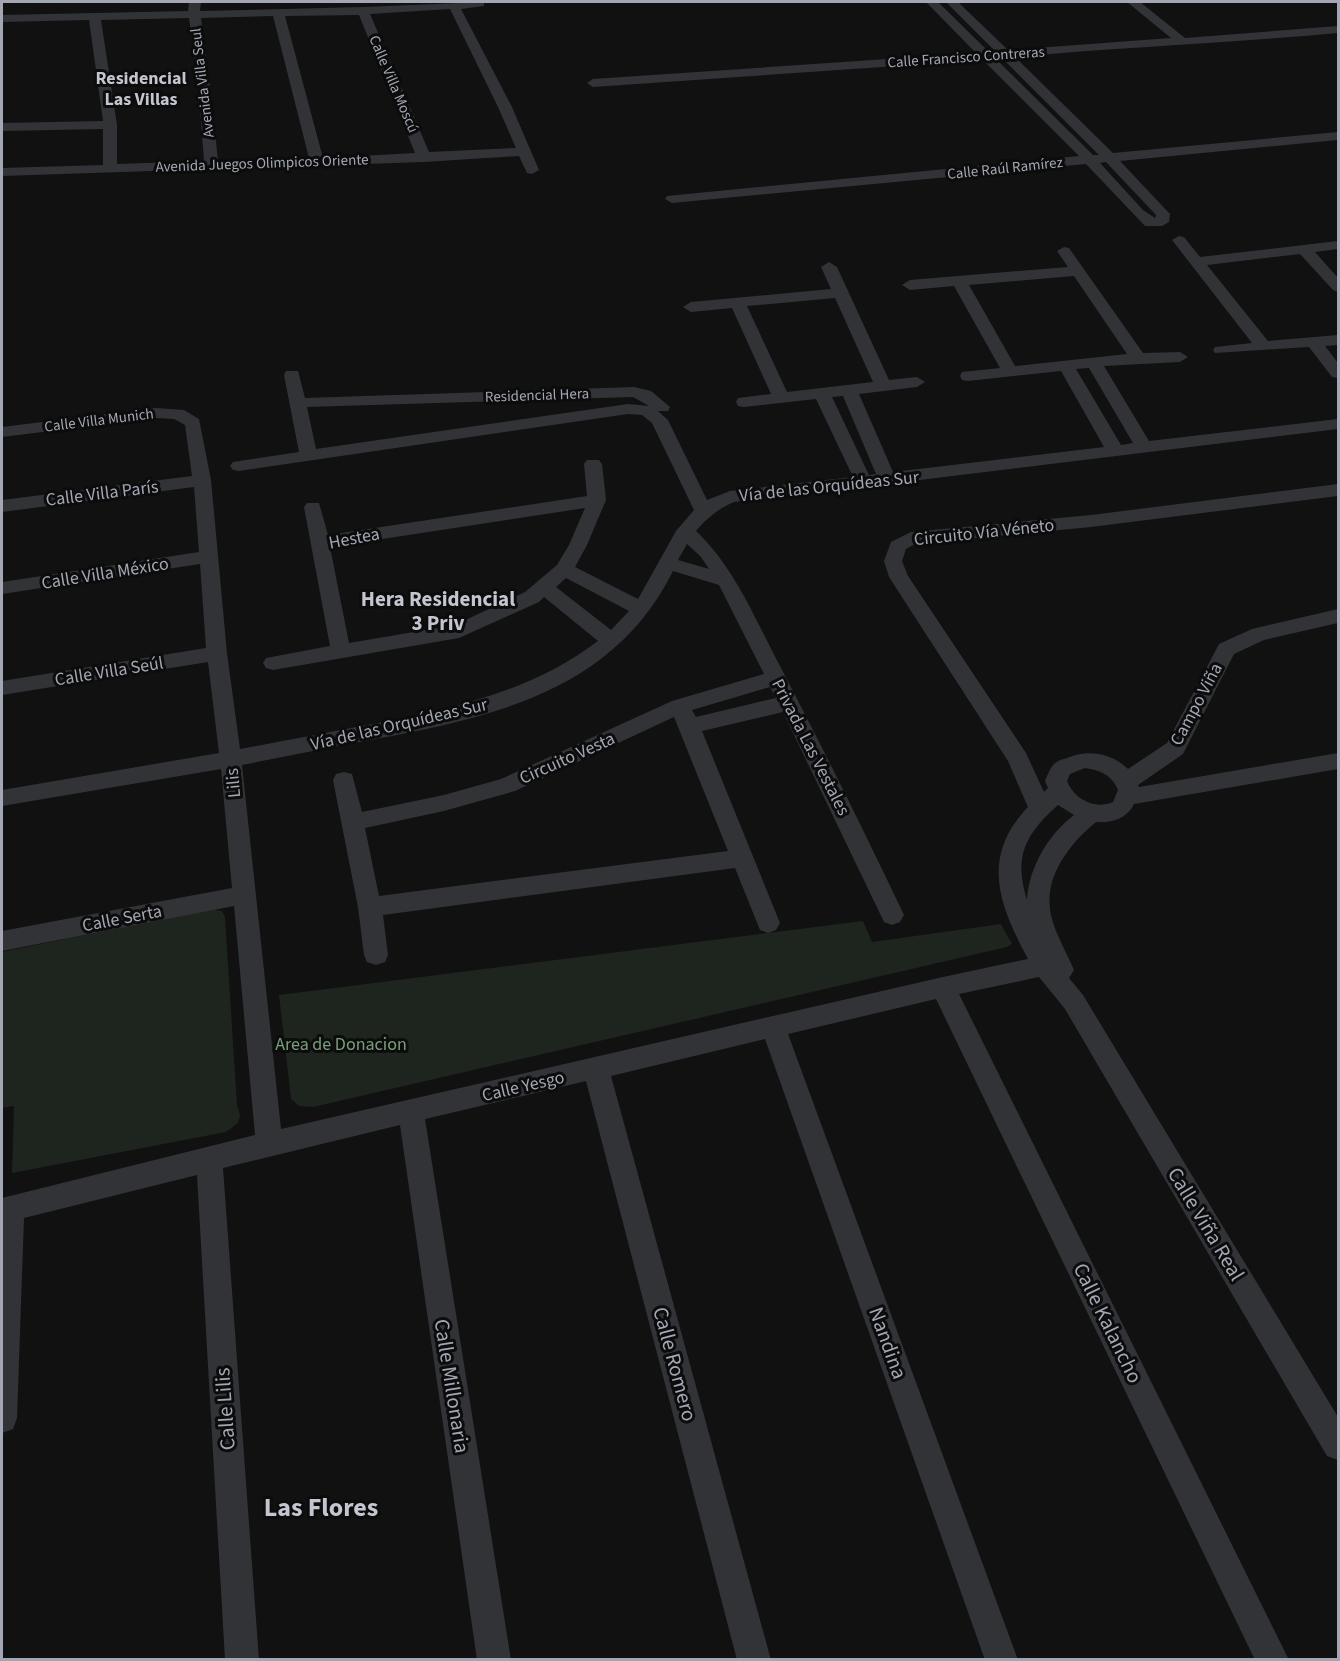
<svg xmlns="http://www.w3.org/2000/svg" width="1340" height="1661" viewBox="0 0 1340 1661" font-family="'Source Sans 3',sans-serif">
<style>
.green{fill:#1d251e}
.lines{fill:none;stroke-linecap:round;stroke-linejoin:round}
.minor{fill:#323337;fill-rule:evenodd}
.labels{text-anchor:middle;stroke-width:6;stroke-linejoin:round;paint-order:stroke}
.far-street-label{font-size:15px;fill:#a2a7b3;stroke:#0c0c0d}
.far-quarter-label{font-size:18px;font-weight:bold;fill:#c3c6cf;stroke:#0c0c0d}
.street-label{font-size:18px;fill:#a2a7b3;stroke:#0c0c0d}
.park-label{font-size:18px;fill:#799e7b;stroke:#0c0c0d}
.quarter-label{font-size:21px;font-weight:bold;fill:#c3c6cf;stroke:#0c0c0d}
.near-street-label{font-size:21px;fill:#a2a7b3;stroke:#0c0c0d}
.near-quarter-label{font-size:26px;font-weight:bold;fill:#c3c6cf;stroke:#0c0c0d}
</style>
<rect width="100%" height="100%" fill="#111112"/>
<path class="green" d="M212,909L222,911L225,917L237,1105L240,1115L238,1123L226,1132L12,1173L14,1106L2,1108V952Z
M863,921L872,942L1001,924L1012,944L1007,947L313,1107L299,1106L291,1099L279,995Z"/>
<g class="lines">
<path class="minor" d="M189,2H201L200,11L363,7L484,2V6L461,9L512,107L539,170L532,174L527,173L519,156L424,162L2,176V168L103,165V129L2,131V123L103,121L89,20L2,22V15L188,11ZM450,9L498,107L516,148L429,152L370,14ZM359,15L415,153L323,158L285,16ZM273,16L309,158L218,161L211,94L201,18ZM189,18L199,94L204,161L117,164V125L101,20Z
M926,2H938L989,52L995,51L946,2H958L1008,50L1171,38L1127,2H1140L1185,38L1338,26V33C1230,43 1122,47 1015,57L1113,153L1338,132V140L1120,161L1170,214L1169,222L1162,226H1145L1086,164L672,203L665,199L667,196L1079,156L983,60L593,87L587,83L593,79L976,53ZM1002,58L1099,155H1093L996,59ZM1106,162L1156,215L1155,218L1143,210L1100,163Z
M1179,236L1184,237L1200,257L1338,241V249L1315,252L1338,278V292L1333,290L1300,254L1207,265L1268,341L1338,335V345L1325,346L1338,363V378L1332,377L1309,347L1215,353L1213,350L1215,347L1252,343L1172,240Z
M1064,247L1069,248L1143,353L1180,352L1188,357L1180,362L1104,366L1149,441L1338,419V429L895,483L888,486L883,484L734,502C718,509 707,518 696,531C735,568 755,619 780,666C823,748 864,831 904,915L900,922L892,925L884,922L783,712L702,731L780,923L776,930L768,933L760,930L735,868L383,915L388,955L385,962L376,965L367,962L364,955L358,907L333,780L336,774L344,772L352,774L362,812L444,795L501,779L672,701L764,674L719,585L673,571C614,690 496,716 376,739C332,747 287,756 242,765L281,1129L943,977L1028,959C999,905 980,857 1028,807L1008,761L889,577L884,561L891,542L911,532L1091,515L1338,484V496L1091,527L915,544L906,549L902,561L908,576L1026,753L1044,792L1048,788L1045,781C1047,776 1050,768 1054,764C1057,761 1063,759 1067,758C1087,749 1112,753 1128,769L1167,743L1219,644L1252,629L1338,609V623L1264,640L1234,654L1183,754L1138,785L1139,787L1338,753V769L1134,804C1127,819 1111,823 1096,822C1068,845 1041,880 1052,919C1057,937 1067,953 1074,970L1069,978L1083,995L1338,1417V1460L1327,1456L1065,1009L1039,977L959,994L1289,1660H1255L936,999L788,1034L1018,1660H985L765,1039L611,1076L771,1660H737L586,1081L425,1119L511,1660H477L400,1125L223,1168L259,1660H225L197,1175L24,1218L17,1418L13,1429L2,1433V1198L255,1135L234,906L2,951V931L232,888L221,769L2,806V790L219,753L208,662L2,695V681L206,648L200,564L2,594V582L199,552L194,487L2,512V500L192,476L185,425L174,419L156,418L2,437V427L156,408L184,410L199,419L211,480L227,653L240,749C283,741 325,733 367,725C450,709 529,693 598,641L544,597L539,602L459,638L273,670L266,668L263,663L266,658L330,646L304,507L307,503H319L328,535L587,496L584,464L587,460H599L602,464L606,500L587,545L575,567L638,599L676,531L694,510L652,423L642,415L628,414L239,471L233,470L230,466L233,462L299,452L284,375L286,371H298L305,398L634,387L651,391L670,407L668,411H658L668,420L707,500L730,491L853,477L816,399L744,407L738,406L736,402L738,398L771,394L732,308L691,312L683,307L691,302L831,289L821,267L829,262L837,267L889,380L917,377L925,382L917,387L859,394L893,472L1104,447L1061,371L968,381L962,380L960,376L962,372L1000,368L954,286L910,290L902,285L910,280L1068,267L1057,251ZM1074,276L1127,354L1015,366L969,285ZM835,298L873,382L787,392L747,306ZM1089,368L1133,443L1121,445L1076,369ZM843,396L876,474L869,475L832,397ZM633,397L649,406L628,404L316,449L307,407ZM585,508L569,545L557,565L525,592L455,625L349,643L330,547ZM687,544L701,557L709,569L678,560ZM566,578L629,611L611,630L556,587ZM770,687L776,698L696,717L692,710ZM674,717L728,851L379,896L365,828L444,811L515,791ZM1085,768C1100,770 1112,775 1118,790L1113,802C1095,810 1074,799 1067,781L1070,774ZM1058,805L1074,815C1048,835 1029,867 1027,900C1013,856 1026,834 1058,805Z"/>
</g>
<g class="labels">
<g class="far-street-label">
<text transform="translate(966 57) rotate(-4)" y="5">Calle Francisco Contreras</text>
<text transform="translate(202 83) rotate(-97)" y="5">Avenida Villa Seul</text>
<text transform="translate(394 84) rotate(67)" y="5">Calle Villa Moscú</text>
<text transform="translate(262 163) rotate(-2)" y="5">Avenida Juegos Olimpicos Oriente</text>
<text transform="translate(1005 168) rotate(-6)" y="5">Calle Raúl Ramírez</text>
<text transform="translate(537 395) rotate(-2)" y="5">Residencial Hera</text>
<text transform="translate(99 420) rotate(-7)" y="5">Calle Villa Munich</text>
</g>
<g class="far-quarter-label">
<text x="141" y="84">Residencial<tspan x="141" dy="21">Las Villas</tspan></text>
</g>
<g class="street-label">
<text transform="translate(829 486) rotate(-6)" y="6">Vía de las Orquídeas Sur</text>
<text transform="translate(102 493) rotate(-7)" y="6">Calle Villa París</text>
<text transform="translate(984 532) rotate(-6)" y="6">Circuito Vía Véneto</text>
<text transform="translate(354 538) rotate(-11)" y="6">Hestea</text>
<text transform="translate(105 573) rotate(-9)" y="6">Calle Villa México</text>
<text transform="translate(109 671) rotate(-9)" y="6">Calle Villa Seúl</text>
<text transform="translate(1196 704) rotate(-62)" y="6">Campo Viña</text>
<text transform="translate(399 724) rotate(-13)" y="6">Vía de las Orquídeas Sur</text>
<text transform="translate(811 747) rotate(63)" y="6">Privada Las Vestales</text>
<text transform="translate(567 758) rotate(-24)" y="6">Circuito Vesta</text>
<text transform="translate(233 783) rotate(-95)" y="6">Lilis</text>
<text transform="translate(122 918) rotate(-11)" y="6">Calle Serta</text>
<text transform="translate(523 1086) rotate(-13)" y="6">Calle Yesgo</text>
</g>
<g class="park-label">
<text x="341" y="1050">Area de Donacion</text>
</g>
<g class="quarter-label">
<text x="438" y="606">Hera Residencial<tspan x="438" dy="24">3 Priv</tspan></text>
</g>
<g class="near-street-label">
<text transform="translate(1206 1224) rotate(59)" y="7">Calle Viña Real</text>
<text transform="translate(1108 1323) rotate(64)" y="7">Calle Kalancho</text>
<text transform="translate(888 1343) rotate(70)" y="7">Nandina</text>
<text transform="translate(675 1364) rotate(75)" y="7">Calle Romero</text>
<text transform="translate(452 1386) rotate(81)" y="7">Calle Millonaria</text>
<text transform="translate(225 1409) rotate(-94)" y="7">Calle Lilis</text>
</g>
<g class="near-quarter-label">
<text x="321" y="1516">Las Flores</text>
</g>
</g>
<rect width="1340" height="1661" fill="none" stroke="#a2a7b3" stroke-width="6"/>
</svg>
